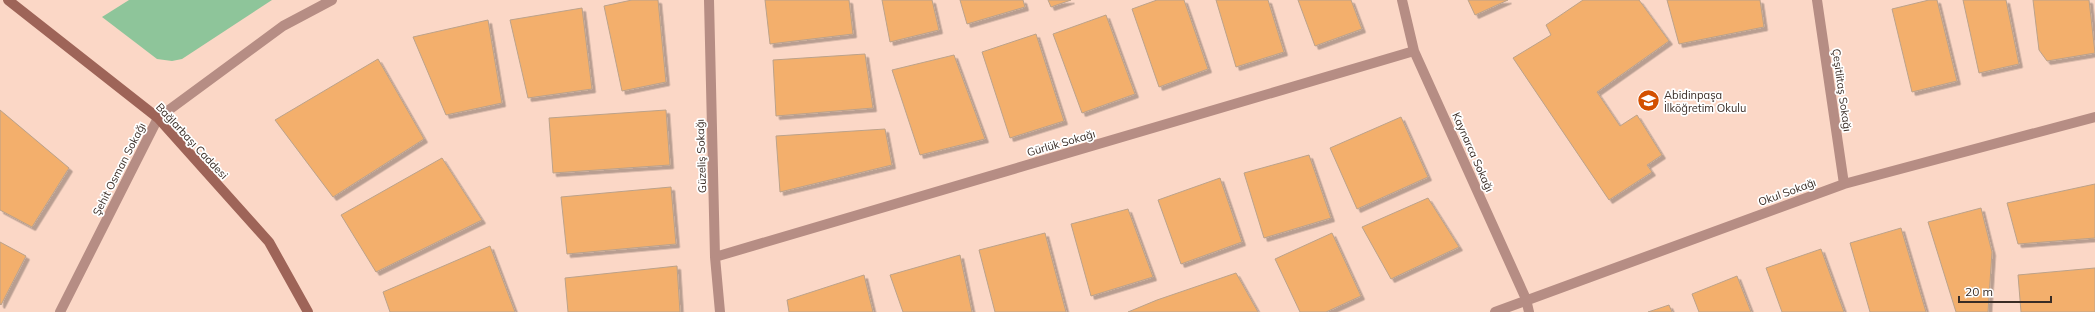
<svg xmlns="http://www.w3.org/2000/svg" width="2095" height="312" viewBox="0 0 2095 312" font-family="Mulish,sans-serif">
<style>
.green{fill:#8ec59a}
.building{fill:#f3af6c;stroke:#bca28a;filter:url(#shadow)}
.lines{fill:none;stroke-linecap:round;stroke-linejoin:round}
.street{stroke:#b68d84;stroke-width:10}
.secondary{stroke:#9e6458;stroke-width:10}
.labels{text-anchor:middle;stroke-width:3.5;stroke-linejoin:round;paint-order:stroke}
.street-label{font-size:11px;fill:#392c25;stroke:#fff}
.poi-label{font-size:11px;fill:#392c25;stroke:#fff;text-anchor:start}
</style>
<defs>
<filter id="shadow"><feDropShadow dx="3.5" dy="3.5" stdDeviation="0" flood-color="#0004"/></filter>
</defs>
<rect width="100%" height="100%" fill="#fbd7c6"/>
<path class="green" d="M129,0H272L182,59L172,61L157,59L102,17Z"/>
<path class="building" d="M632,0H658L666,82L622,91L604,6Z
M765,0H849L853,34L770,44Z
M882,0H932L939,30L890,42Z
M960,0H1023L1025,7L967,24Z
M1048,0H1071L1051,7Z
M1157,0H1184L1208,69L1159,87L1132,9Z
M1216,0H1268L1284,52L1236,67Z
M1298,0H1351L1362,29L1315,46Z
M1468,0H1508L1475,15Z
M1583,0H1639L1669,41L1597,92L1620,126L1637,115L1662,155L1647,165L1652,172L1609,200L1513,58L1551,35L1546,25Z
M1667,0H1760L1764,27L1679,44Z
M1929,0H1937L1957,81L1912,92L1892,9Z
M1963,0H2006L2019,64L1979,73Z
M2033,0H2089L2095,53L2047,61L2039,50Z
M582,8L592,89L528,98L510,20Z
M1106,15L1135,94L1082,113L1053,34Z
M488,20L502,103L446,115L413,37Z
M1036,34L1064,121L1010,138L982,52Z
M865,54L873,108L776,116L773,60Z
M954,55L985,139L920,155L892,70Z
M378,59L424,139L333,197L275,120Z
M0,110L69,168L32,227L0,210Z
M666,110L670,165L553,173L549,118Z
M1401,117L1428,177L1357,209L1330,148Z
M885,129L892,165L780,192L776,136Z
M1309,155L1331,218L1264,238L1244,173Z
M442,158L482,220L376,272L341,215Z
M1220,178L1242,242L1181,264L1158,200Z
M2095,184V238L2018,244L2007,203Z
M671,187L676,244L567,254L561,197Z
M1428,198L1459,247L1391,279L1362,227Z
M1981,208L1992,252L1988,312H1956L1928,222Z
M1128,209L1153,277L1091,296L1071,224Z
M1901,228L1926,312H1870L1850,243Z
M1045,233L1066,312H995L979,250Z
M1332,233L1361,296L1326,312H1300L1275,259Z
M0,242L26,256L1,305L0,304Z
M490,246L515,312H390L383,292Z
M1821,249L1844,312H1782L1766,268Z
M960,255L972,312H903L890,275Z
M677,266L680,312H568L565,278Z
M2095,268V312H2021L2018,275Z
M1236,273L1258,312H1128L1157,300Z
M864,275L873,312H789L787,300Z
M1737,276L1751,312H1699L1692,294Z
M1669,305L1672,312H1648Z"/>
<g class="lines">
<path class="street" d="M709,0L715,257L720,312
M1402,0L1414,51L1526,299L1529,312
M1817,0L1844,184
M715,257L1414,51
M60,312L158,118L283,26L332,0
M1495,312L1844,184L2095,117"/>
<path class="secondary" d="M8,0L158,118L269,242L308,312"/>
</g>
<defs>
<symbol id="school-disc" viewBox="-11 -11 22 22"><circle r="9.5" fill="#d35000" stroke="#fff"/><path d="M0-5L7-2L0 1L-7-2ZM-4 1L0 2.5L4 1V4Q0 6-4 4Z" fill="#fff"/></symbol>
</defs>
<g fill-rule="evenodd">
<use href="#school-disc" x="1636" y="88" width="25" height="25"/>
</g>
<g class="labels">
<g class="street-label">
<text transform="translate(1842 90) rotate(82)" y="4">Çeşitlitaş Sokağı</text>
<text transform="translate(192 141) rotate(47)" y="4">Bağlarbaşı Caddesi</text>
<text transform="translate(1061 143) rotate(-16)" y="4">Gürlük Sokağı</text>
<text transform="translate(1473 152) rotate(66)" y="4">Kaynarca Sokağı</text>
<text transform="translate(701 156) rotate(-92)" y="4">Güzeliş Sokağı</text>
<text transform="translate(119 169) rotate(-63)" y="4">Şehit Osman Sokağı</text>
<text transform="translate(1787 192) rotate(-20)" y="4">Okul Sokağı</text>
</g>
<g class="poi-label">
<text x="1664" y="99">Abidinpaşa<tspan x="1664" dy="13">İlköğretim Okulu</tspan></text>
</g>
</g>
<path d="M1959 296v6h92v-6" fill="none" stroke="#392c25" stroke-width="2"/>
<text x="1965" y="296" font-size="12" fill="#392c25" stroke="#ffffff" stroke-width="3" paint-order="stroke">20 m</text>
</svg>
